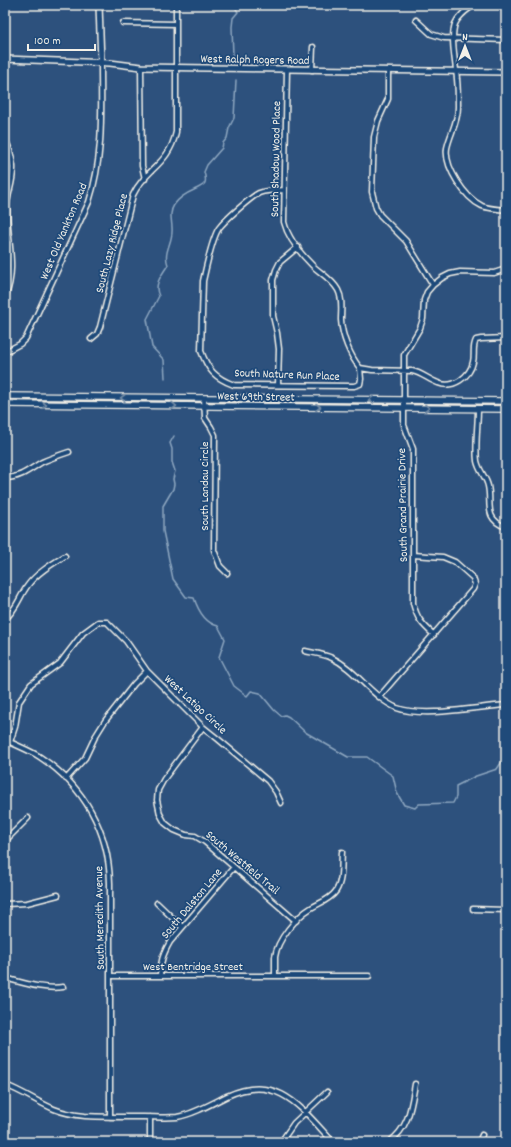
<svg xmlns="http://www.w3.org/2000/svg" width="511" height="1147" viewBox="0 0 511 1147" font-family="Dekko,sans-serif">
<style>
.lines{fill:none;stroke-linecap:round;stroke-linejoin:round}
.stream{stroke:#8ea7c0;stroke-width:1.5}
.minor-casing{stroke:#f4f1e8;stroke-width:7}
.tertiary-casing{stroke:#f4f1e8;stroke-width:8}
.secondary-casing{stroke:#f4f1e8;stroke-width:8}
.minor{stroke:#1f4a7a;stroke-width:4}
.tertiary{stroke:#1f4a7a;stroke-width:5}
.secondary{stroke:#1f4a7a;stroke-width:5.5}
.oneway{stroke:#748da6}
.labels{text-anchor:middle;stroke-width:3.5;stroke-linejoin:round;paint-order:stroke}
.street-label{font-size:12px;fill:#f4f1e8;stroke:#1f4a7a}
</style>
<rect width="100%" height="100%" fill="#2d517d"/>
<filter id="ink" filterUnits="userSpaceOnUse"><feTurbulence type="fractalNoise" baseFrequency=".025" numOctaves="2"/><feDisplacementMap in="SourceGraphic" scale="8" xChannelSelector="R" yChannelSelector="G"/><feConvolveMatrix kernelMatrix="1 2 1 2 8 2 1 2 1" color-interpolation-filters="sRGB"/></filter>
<g filter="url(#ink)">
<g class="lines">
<path class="stream" d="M233,56L232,27L233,18L238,12L236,9L238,5
M165,378L164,360L152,347L147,319L159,296C153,285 162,274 168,265C163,253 172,243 172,232C173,223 168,214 174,205C178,199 187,193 194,190C204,185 208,185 204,172L207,165L222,148L223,143L227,138L229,128L234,118L236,80
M174,436L170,443L172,449V462L175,471L173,479L174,484L173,489L163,506V531L173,579L186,597L194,598C198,610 205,623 218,626L225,639L219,657L234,686L247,696L251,691L260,693L274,710L281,716L285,715L289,717L305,732L348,757H367L393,776L397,793L404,805L415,808L419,804L453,803L456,797V786L476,776L497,769L503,760H506"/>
<defs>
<path id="minor" d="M474,5C467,10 459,15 455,24C450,38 456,64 457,79C458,88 458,98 458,107C458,122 450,134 447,148C444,167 465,198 482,206C490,209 498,209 506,210
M416,20L431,34L444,38L506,40
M123,23L176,24
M141,67L142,166L145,179
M287,69L284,222C288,238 300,253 312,265C320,273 332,279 338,290C343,299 341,310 341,320C342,336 350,356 360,368
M312,70L313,47
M388,71V99L378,121L374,137L372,192L376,208L380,215L406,241L433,285
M5,140C10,147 12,158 13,166C14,180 8,192 7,205C6,236 18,268 5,297
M284,190C276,190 267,190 259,193C251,197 225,220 219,228C212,238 206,268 203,281L201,351C208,370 215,378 234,385L354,386L360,384L361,379L360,368
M91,339L97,334L100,327L133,195C145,169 169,165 176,132V5
M5,352L20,344L26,338L89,202C104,155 101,110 101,62
M360,368L372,370L412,371C422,373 429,380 438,383C453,389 470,377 473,362C475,354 472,348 476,340L481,339L506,338
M278,385L279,349L277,333L273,316V280L276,270L280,262L298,247
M204,398L205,418L211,427L215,435L214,550L220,566L227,573
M478,409C478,424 475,446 477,461C479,471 486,477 488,486C492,503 483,519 506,527
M5,478C20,478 29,470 42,462C51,458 60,455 69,452
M5,619C17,609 19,597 28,585C37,573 52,564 65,556
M434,635C422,624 417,619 413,603V449L404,425V355L420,328L423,319L424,300L427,292L433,285L442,278L450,274L460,272L494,273L506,269
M305,651C313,653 324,654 332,658C356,669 371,697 397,708C424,718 476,707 506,705
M379,697L473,589L475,584L473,578L455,562L443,557L413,555
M203,727L164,779L158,790L157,800L160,814L165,823L174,830L186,835L195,836L205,842L296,921
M5,741L10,742C20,747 31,751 40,757C84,786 109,831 110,883V1117
M10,742L15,727L19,702L31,684L60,663L83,633L98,622H107L126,641L147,671L203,727L218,739L268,781L276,792L281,803
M66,779L85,758L95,737L105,721L134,684L147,671
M5,841L28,818
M157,903L182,927
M5,904L27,903L58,895
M473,909L506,910
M110,976H369
M160,976C160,963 163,954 170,942L234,867
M275,976C275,970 275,964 275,957C277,940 296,917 311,908C319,903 330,900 336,891C343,880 341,865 342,852
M5,978C24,983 44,990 63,987
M5,1085C22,1091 37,1102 54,1109C64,1113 74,1115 85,1116C104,1117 124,1117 143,1117C154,1117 166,1118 177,1117C194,1114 211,1104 227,1096C278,1072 302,1109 333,1142
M150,1117V1142
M281,1142L294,1123L327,1092
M389,1142C409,1128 411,1107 415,1084
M479,1142L482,1135"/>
<path id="tertiary" d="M99,5L101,62
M5,59L110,63L141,67L506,72"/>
<path id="secondary" d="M5,396L506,401
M5,404L506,409"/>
</defs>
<use href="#minor" class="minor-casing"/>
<use href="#tertiary" class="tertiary-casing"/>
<use href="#secondary" class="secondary-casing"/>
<use href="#minor" class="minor"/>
<use href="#tertiary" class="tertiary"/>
<use href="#secondary" class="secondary"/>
</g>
<defs><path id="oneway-chevron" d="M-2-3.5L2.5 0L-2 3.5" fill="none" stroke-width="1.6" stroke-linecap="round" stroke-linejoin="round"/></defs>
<g class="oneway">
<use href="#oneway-chevron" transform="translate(123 398) rotate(-179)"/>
<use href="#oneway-chevron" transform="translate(371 400) rotate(-180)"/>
<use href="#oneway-chevron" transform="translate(44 405) rotate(1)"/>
<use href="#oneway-chevron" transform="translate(174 406) rotate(1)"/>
<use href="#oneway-chevron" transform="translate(318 407)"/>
<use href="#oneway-chevron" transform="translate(427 408)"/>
</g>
</g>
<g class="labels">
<g class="street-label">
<text transform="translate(255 59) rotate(1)" y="4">West Ralph Rogers Road</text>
<text transform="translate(275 159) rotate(-89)" y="4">South Shadow Wood Place</text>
<text transform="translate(63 231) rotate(-67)" y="4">West Old Yankton Road</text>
<text transform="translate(111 243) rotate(-76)" y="4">South Lazy Ridge Place</text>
<text transform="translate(287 374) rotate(2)" y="4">South Nature Run Place</text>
<text transform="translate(256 396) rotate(1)" y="4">West 69th Street</text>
<text transform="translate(204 486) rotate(-90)" y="4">South Landau Circle</text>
<text transform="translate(402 505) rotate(-91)" y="4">South Grand Prairie Drive</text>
<text transform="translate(196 704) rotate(43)" y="4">West Latigo Circle</text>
<text transform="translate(243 862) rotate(40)" y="4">South Westfield Trail</text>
<text transform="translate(191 903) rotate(-50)" y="4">South Dalston Lane</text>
<text transform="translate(99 918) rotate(-91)" y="4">South Meredith Avenue</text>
<text x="193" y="970">West Bentridge Street</text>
</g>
</g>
<rect width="511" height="1147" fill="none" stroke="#1f4a7a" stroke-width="20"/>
<rect x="10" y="10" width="491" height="1127" fill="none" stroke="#f4f1e8" stroke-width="1.5" filter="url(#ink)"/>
<g transform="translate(465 46)" stroke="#1f4a7a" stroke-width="3" paint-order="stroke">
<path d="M0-3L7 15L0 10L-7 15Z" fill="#f4f1e8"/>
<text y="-6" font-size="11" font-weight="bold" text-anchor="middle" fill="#f4f1e8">N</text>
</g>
<path d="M28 44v6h67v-6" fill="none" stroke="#f4f1e8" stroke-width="2"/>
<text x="34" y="44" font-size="12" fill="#f4f1e8" stroke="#1f4a7a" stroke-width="3" paint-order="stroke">100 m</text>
</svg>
